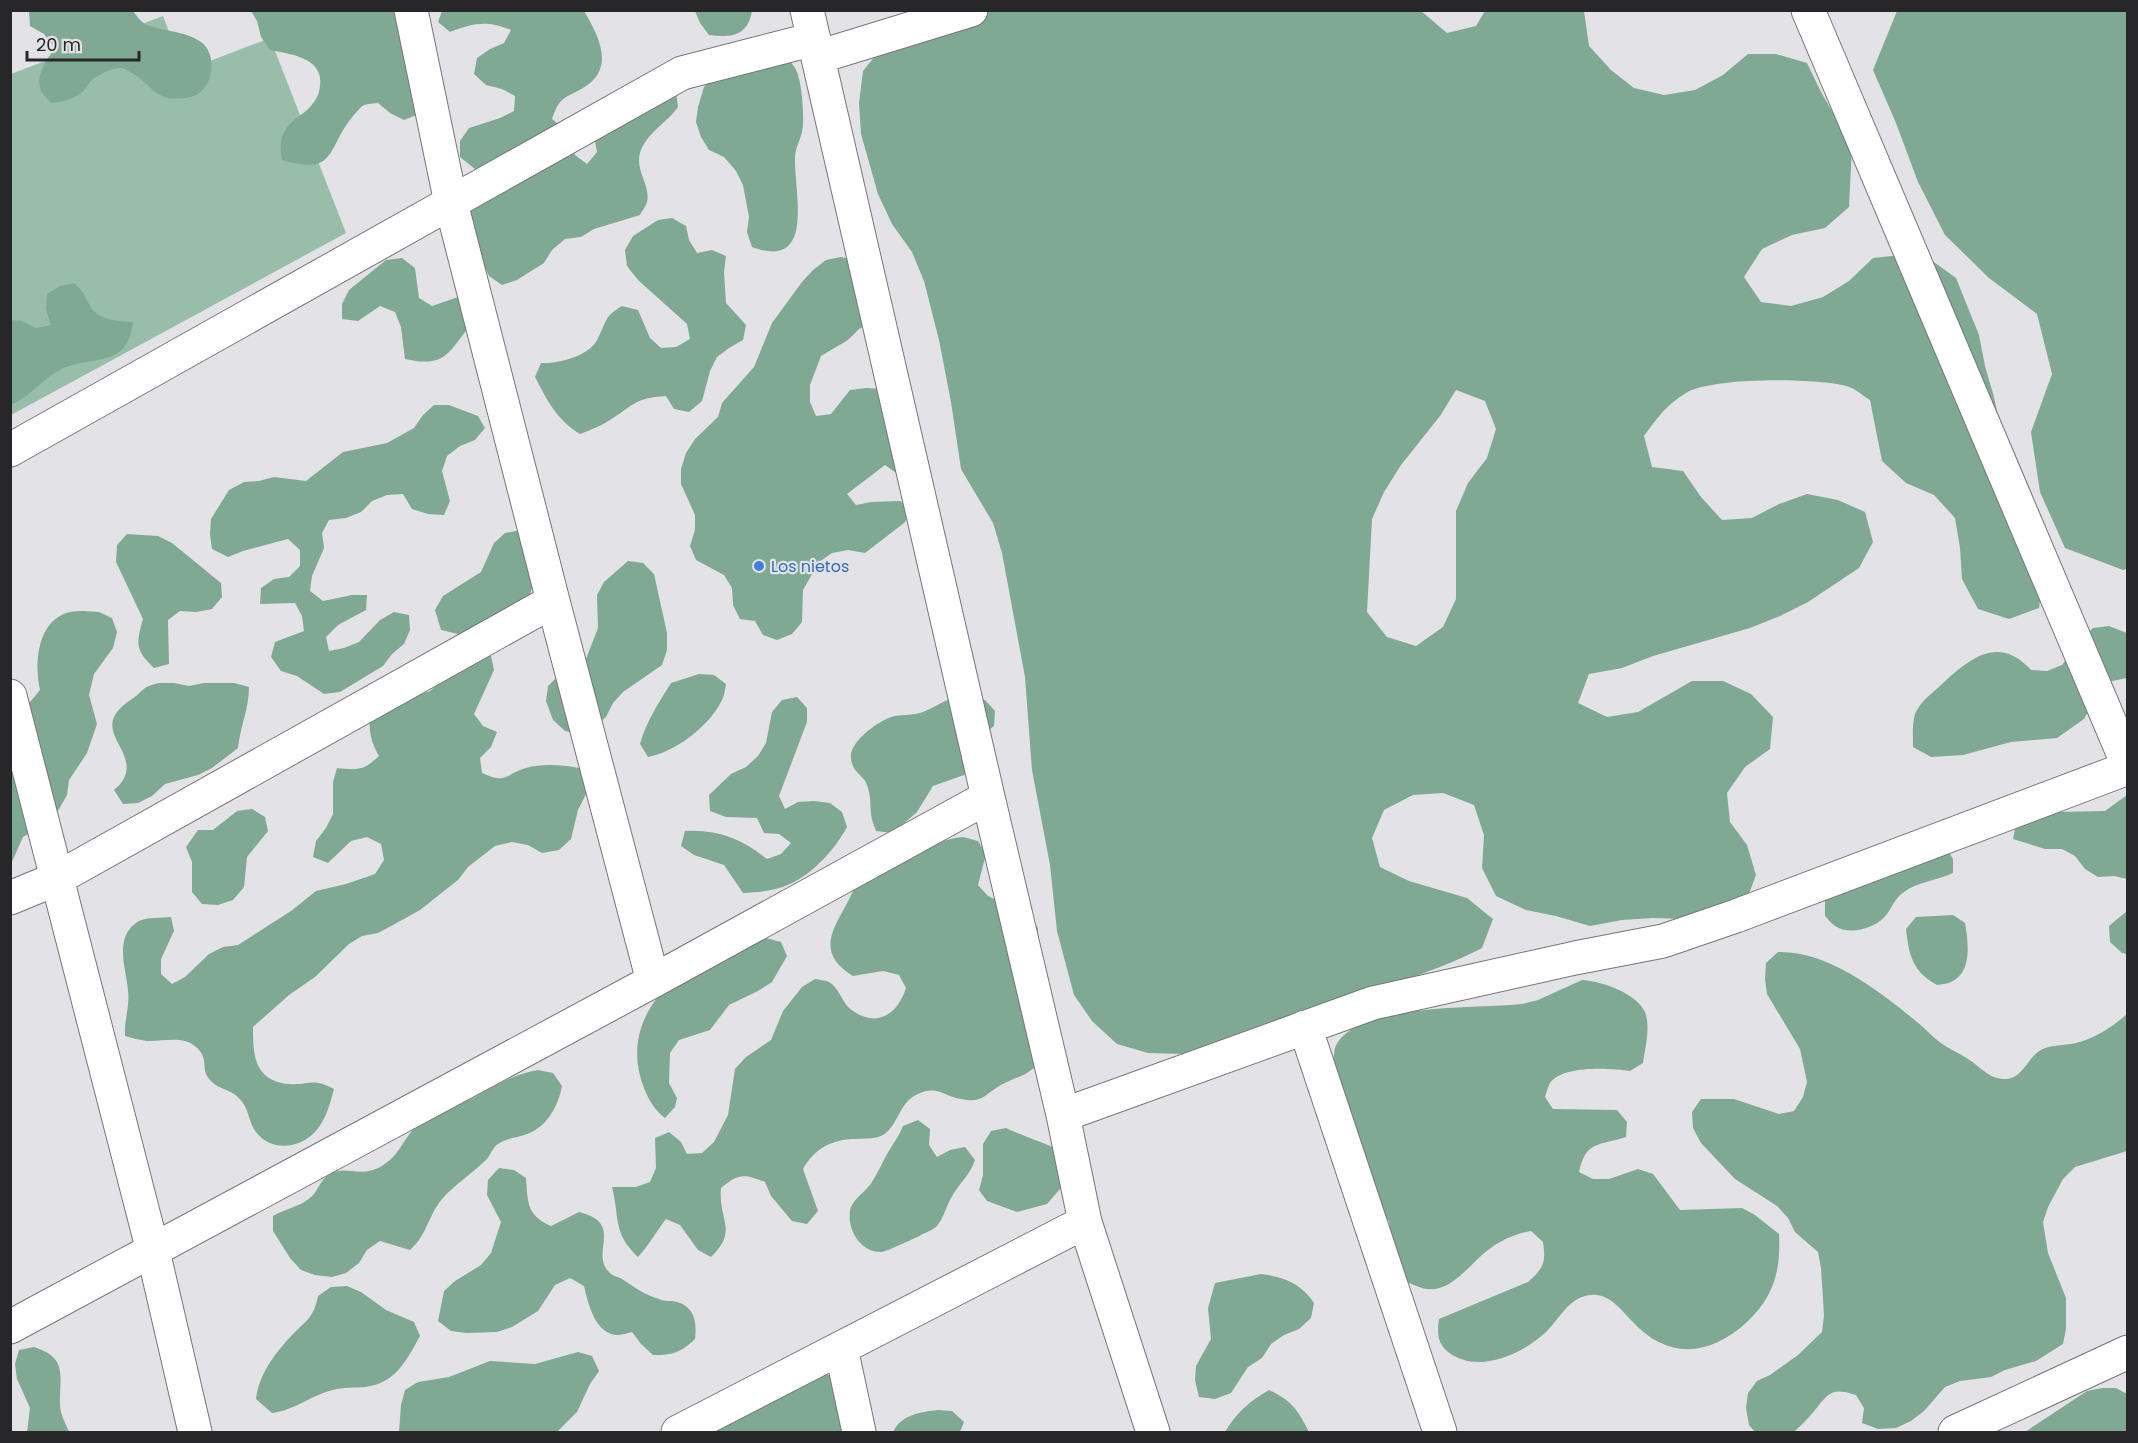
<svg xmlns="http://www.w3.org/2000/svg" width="2138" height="1443" viewBox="0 0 2138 1443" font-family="Poppins,sans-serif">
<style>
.green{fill:#98beaa}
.forest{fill:#80a993;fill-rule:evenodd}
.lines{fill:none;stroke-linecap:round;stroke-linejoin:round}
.street-casing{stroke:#76767a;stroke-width:35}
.street{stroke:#fff;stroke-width:33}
.shop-dot{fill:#3f7fe0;stroke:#e2e2e7;stroke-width:2}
.labels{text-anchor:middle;stroke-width:4.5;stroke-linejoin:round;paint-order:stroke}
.shop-label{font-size:16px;fill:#366cbe;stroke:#e2e2e7;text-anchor:start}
</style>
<rect width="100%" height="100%" fill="#e2e2e7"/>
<path class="green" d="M163,16L184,71L270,38L346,233L11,415V74Z"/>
<path class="forest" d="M981,10H1420L1447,33L1476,26L1485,11H1584L1589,46L1611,70L1634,88L1664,95L1695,90L1723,75L1748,54H1776L1807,63L1821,92L1852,146L1849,207L1825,228L1792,235L1762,249L1744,277L1761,302L1791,306L1823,297L1849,281L1873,258L1902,255L1931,260L1956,278L1979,335L1985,366L1994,397L2007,459L2043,578L2039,608L2009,619L1978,609L1962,579L1960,548L1955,518L1934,495L1906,483L1882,461L1870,400C1863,396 1855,388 1846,386C1815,378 1713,377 1686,393C1666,405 1657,418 1644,436L1652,467L1683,471L1701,497L1722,520L1752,518L1779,504L1807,494L1838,500L1865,512L1873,542L1859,568L1808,602L1780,616L1750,628L1653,656L1622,668L1589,674L1578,703L1607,717L1638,712L1692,681H1723L1751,694L1773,717L1770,749L1745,767L1727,793L1730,822L1747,845L1756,875L1745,904L1685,919L1653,918L1622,920L1590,926L1556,916L1526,910L1496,896L1482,868L1484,835L1474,805L1443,793L1413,795L1384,810L1372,838L1380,867L1409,881L1467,898L1493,919L1482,948C1454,963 1425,972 1396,984L1185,1054L1148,1053L1117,1044L1092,1021L1074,995L1057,931L1050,865L1032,770L1025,677L1002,553L993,523L961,469L951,402L939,340L924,281L912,252L892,224L878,194L861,134L859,103L863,71L884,45ZM1456,390L1485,401L1496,429L1487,458L1468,483L1456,511V599L1443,627L1416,646L1387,637L1367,612L1372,519L1384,492L1401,465L1440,416Z
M29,11H133C136,15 140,21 145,24C162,32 184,30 201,42C219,55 213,93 190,97C153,104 156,86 130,72C130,72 123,68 122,68C113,67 100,74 93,79C88,83 86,89 81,93C71,100 63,102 51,103C49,100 43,95 41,91C35,76 46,60 55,48L44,34L30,26Z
M251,11H401L419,114L404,120L390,113L378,103C374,103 368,104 364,105C360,107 357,112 354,115C326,147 338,177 282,160C280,149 279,139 286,129C292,119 303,115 310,107C316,100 319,95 320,86C324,58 291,54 270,50L261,37L257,21Z
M442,11H584C599,36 616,69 583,88C564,99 560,96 552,119L563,128L575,155L587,164L597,152L594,136L676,92L678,107C667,123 646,133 640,153C635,171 651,186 647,202C646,206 642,211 640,215L594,229L581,237L565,239L552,250L544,263L517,280L502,285L489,276L462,217L485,177L460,157V141L469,128L500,118L514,111L515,96L502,89L486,85L474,74L477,58L490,49L504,43L511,30C487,20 473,23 450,32L438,22Z
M695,11H752C748,36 731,38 709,35L700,23Z
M1897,11H2127V569L2123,570L2065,548L2040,492L2031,432L2052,374L2037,314L1989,278L1945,235L1918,182L1896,123L1873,70Z
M786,57C789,61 793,64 795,68C802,79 805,119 802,132C800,141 795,148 795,158C794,192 816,271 752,247L747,232L749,217L743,185L736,171L724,157L709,150L701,137L696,122L698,107L704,87L714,76Z
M672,218L686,226L689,240L697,253L712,250L726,256L724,272L726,303L746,325L743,340L729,348L717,357L710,371L702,401L689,412L674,409L666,396C634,398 634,405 610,420C601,426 590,430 580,434C556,419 547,400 535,377L541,363C558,364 589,356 597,340C607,322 603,317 622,306L638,310L650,338L661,348L676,347L690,339L687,324L638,280L627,266L625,250L633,236L658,220Z
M841,257L855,260L874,321L859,329L848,340L821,356L810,385V402L816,416L831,414L850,390L866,388L882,389L899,475L885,465L847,494L856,505L871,502L900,501L913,510L904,523L865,553L848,550L832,553L819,562L803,590L802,622L792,634L777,640L763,635L755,621L740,619L733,605L732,588L724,575L696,560L690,546L695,530V515L681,484V469L686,453L695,439L718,417L722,403L754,367L772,323L802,282L813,270L826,260Z
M402,258L415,268L419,298L432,306L461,296L468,328C447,356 443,367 405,359L401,327L395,312L380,306L358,321L342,319V304L349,290L386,260Z
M74,283C85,293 84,295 90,306C99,321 118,321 133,322C128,370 91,354 60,370C41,380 31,396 11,405V320L22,321L36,328L51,325L46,309L47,294L60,286Z
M434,405H449L478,416L485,428L475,440L460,446L447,456L442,471L450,501L444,515L428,514L412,509L403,494L387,495L372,501L361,512L346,518L329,520L322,533L324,548L312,576L310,591L323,601L352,595H367L366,610L338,625L326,637L329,651L344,648L359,642L380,620L394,612L409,615L410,630L404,644L392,654L383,666L340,692L324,694L297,676L281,671L271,657L275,642L304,631L302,616L295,603L260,604L261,588L274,579L289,577L300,566V550L288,539L243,551L228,557L212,549L210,534L211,519L229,490L244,482L259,481L274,477L306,481L343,452L387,443L414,428L423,415Z
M521,530L534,580L530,595L474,634H458L441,630L435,610L443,596L481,572L494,543L505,533Z
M127,534L158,536L172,543L221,583L222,597L212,609L196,612L180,611L168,620L169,664L154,668C135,650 136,644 143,619L116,562L117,545Z
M628,561L643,563L654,574L667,633V650L662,665L623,692L613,703L606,717L593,728L580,734L565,731L553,720L546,701L548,686L559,675L574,669L586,659L598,628L597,595L604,582Z
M84,611L99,612L112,618L117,632L113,648L94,674L89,695L97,724L87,753L69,780L67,795L59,809L50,821L23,837L11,864L10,726L15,708L30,702L40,690C34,663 37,620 70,612C74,611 80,611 84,611Z
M2109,626L2127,633V678L2112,681L2100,691L2084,719L2057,738L2011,742L1963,755L1931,757L1913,747C1913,736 1912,725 1915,714C1920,702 1931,694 1940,686C1969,659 1998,634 2031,670L2047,671L2062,665L2081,640L2093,628Z
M476,651L491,656L494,670L474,714L483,726L497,732L491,747L480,758L482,773C509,785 504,774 526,768C544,763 565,765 583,769L592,782L578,810L571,839L559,850L542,853L528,845L512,842L495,846L468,867L458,880L420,910L393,925L378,933L362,936L349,944L315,977L289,995L253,1027C253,1055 254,1080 288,1084C310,1086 311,1077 334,1089C330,1104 326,1119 316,1131C300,1149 271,1152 256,1132C249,1123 249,1111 243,1103C233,1087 217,1092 207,1076C202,1066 208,1057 196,1047C182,1035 163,1042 147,1041C140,1040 132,1038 125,1036C124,1020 130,1007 128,990C126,968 113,936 139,921C147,917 162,918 171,917L174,931L161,959V974L172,984L185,977L209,954L223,947L238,945L291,911L316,891L346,884L375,874L384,860L381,844L367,837L351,841L328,863L313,857L316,841L326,828L333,814V782L337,768C358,770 363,771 379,756C370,740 368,729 371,711L430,691Z
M699,674L714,675L726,684C725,690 724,697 721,702C708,727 675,752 648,757L640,744C646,722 659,702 671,683Z
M159,683H174L189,686L204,683H234L249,687C249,709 240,727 238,748L212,768L198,775L165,784L152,796L138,803L123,804L114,790C117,787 121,784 123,780C141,749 84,730 132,699C145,690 141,687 159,683Z
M797,697L807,708V722L779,796L785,809L798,802L814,801L830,803L842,812L847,827C835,849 814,873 790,884C776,891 758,892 743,893L724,865L694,855L681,846L685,831C718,829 742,839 767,859L781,854L791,843L779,834L764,833L757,818L726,817L710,811L709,795L731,774L746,767L758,756L766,743L772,712L782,700Z
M952,698L985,700L995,711L994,726L981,736L976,765L964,775L933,786L917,812L893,833L876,831C874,825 871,819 871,813C870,803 871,795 867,785C863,774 852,773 851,758C849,742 877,722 891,717C901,714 912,716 923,712C933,708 942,702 952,698Z
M2127,795V879L2114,876L2098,877L2085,869L2075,856L2062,849H2045L2013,839L2016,824L2057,812L2105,811Z
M252,809L265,817L268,831L247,857L244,887L233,900L218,905L202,904L192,892V862L186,847L198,830H213L237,811Z
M963,837L978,841L986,854L978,885L988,896L1029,916L1038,928L1040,1062C1026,1077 1018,1076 1001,1085C985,1094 982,1104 961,1099C948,1097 939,1088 926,1091C899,1098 902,1118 886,1133C877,1140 865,1138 855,1139C832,1139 814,1149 803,1169L818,1211L807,1224L792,1221L771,1196L765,1182C744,1174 739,1173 721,1188C718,1221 739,1230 711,1257L698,1250L680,1225L666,1219C656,1232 649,1245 638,1257C612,1232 620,1218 612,1187H636L650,1182L656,1168L655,1138L669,1132L681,1142L687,1154L702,1153L714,1142L728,1115L735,1069L746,1057L771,1040L783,1011L802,987L815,979C819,980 825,980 829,982C838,987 842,1001 849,1008C875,1029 897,1016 906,988L899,975L883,971L853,976C808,948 842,921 855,886C886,869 928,840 963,837Z
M1945,845L1953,859V873C1938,880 1917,882 1904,892C1895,898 1893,906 1887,914C1877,928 1850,936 1835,926C1832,924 1828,919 1825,916V901L1830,887Z
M2127,911V954L2122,953L2110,942L2109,926Z
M1953,915L1965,923C1968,941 1973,972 1951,982C1947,984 1941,984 1937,985C1912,971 1909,955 1906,929L1916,917Z
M766,938L781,942L787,956L772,982L758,991L729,1005L710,1030L679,1040L670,1053L669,1083L677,1098L675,1107L665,1118C653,1108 650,1102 644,1088C630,1053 638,1019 662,992L752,940Z
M1778,952C1829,951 1879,991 1917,1022C1925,1028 1932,1037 1941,1043C1949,1049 1959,1053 1968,1059C1982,1068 1990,1080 2007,1079C2025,1077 2028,1054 2045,1048C2054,1045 2066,1045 2076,1043C2096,1038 2112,1027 2127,1014V1151L2075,1167L2063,1179L2048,1207L2043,1222L2048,1253L2066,1298V1329L2063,1344L2036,1361L2005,1370L1991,1377L1960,1381L1945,1387L1924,1411L1911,1421L1896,1428L1878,1429L1862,1423L1864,1408L1856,1395C1831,1387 1829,1393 1815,1410C1809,1418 1801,1425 1794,1432H1755L1749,1425L1746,1408L1748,1393L1757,1381L1770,1375L1798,1355L1822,1332L1824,1315L1821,1268L1818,1252L1795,1232L1788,1218L1777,1206L1735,1179L1701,1143L1693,1128L1692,1112L1701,1099H1734L1779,1114L1794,1111L1803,1097L1807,1082L1800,1049L1767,994L1765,979L1766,963Z
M1582,980C1601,981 1640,994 1646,1015C1650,1030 1645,1048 1643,1063L1630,1071C1610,1068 1563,1065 1550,1083C1548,1087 1546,1093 1545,1097L1553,1109L1617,1110L1627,1122L1626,1137C1599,1146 1586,1140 1579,1172L1593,1179H1609L1638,1169L1653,1174L1680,1210L1742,1208L1755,1215L1779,1234C1781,1270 1774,1296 1748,1321C1711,1356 1668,1361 1632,1321C1621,1310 1609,1293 1591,1295C1569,1297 1561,1317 1547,1331C1523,1354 1478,1375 1448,1352C1437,1343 1437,1332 1439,1319L1528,1282C1544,1268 1546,1262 1543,1242L1531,1231C1515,1234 1501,1240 1488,1250C1472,1262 1456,1286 1435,1289C1424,1291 1412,1284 1403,1280L1391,1236L1389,1221L1368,1195L1333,1061C1334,1057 1334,1052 1335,1048C1352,1002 1481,1009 1522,1004L1538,1000Z
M538,1070L553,1073L562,1086C558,1107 546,1129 524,1135C516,1138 506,1138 498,1144C493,1147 491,1154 487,1159C473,1173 455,1184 442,1199C428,1216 428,1233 410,1250L380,1241L367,1250L359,1263L346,1273L332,1277L315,1275L301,1270L290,1258L273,1231V1216C285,1209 299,1207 310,1198C318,1192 320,1179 330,1174C347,1164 362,1181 386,1163C400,1154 405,1135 418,1125C429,1118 442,1110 454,1105C460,1102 466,1101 471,1099C495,1086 510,1075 538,1070Z
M918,1120L930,1129L929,1145L937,1157L950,1150L965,1147L975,1160C969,1177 959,1183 951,1198C946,1207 943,1220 936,1227C931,1231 888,1251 882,1252C861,1253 847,1230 850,1211C852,1199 866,1192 872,1182C878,1173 882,1163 887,1154C893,1144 899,1136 903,1126Z
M1006,1128C1025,1137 1045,1142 1062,1152L1067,1181L1047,1204L1017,1212L987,1201L979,1190L983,1175V1144L991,1131Z
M499,1168L514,1170L526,1178C528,1202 526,1215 551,1226L579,1212C626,1224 588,1253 610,1273C613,1276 619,1277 622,1279C634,1287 645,1295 659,1299C665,1302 671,1300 677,1302C695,1307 697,1323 695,1339C680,1353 673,1355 653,1355L641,1344L632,1332C627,1333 622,1335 617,1335C595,1334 588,1303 584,1286L570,1278L555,1285L538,1311L512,1327L497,1332L466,1333L451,1331L438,1321L444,1291L455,1281L481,1265L491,1253L501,1222L487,1195L488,1180Z
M1261,1274C1284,1277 1301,1283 1314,1303L1311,1318L1299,1329L1284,1335L1271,1344L1262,1358L1248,1367L1231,1393L1215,1399L1199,1397L1195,1380L1196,1366L1211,1339L1208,1308L1215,1283Z
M347,1286L361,1292L386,1310L414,1322L420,1336C406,1361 396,1383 365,1387C354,1388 343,1387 333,1390C311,1395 296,1410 272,1413L256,1399C259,1374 275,1353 293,1334C307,1320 314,1317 318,1296L331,1287Z
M34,1347C69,1358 59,1377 60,1405C60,1414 66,1424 69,1432H27L30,1408L17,1379L15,1364L19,1350Z
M578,1352L592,1356L599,1371L590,1384L577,1412L557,1432H399L401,1405L405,1390L418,1382L449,1377L490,1361L535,1364Z
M814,1374L829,1375L840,1385L865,1432H707Z
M2102,1388H2116L2127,1394V1432H2025L2087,1391Z
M1269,1390C1291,1400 1299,1411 1309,1432H1225C1236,1413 1250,1401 1269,1390Z
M938,1410L952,1411L964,1422L960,1432H893C901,1415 920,1412 938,1410Z"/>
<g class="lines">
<defs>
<path id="street" d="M411,10L451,203L553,601L653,981
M807,10L988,797L1063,1115L1085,1222L1153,1432
M1808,10L2128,765
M818,57L971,10
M10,450L682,73L814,39
M10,696L153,1251L195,1432
M10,898L56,879L553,601
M1305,1027L1440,1432
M1063,1115L1373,1003L1575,958L1663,941L1736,916L2128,768
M10,1327L653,981L988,797
M841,1348L859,1432
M678,1432L1085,1222
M1955,1432L2128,1352"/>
</defs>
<use href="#street" class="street-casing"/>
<use href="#street" class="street"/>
</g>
<circle class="shop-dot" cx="759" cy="566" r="6"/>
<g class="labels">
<g class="shop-label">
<text x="771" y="572">Los nietos</text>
</g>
</g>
<rect width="2138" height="1443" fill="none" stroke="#272729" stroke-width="24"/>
<path d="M27 51v9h112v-9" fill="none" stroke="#272729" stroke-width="3"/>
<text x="36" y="51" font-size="18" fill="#272729" stroke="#e2e2e7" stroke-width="4.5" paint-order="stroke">20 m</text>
</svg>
